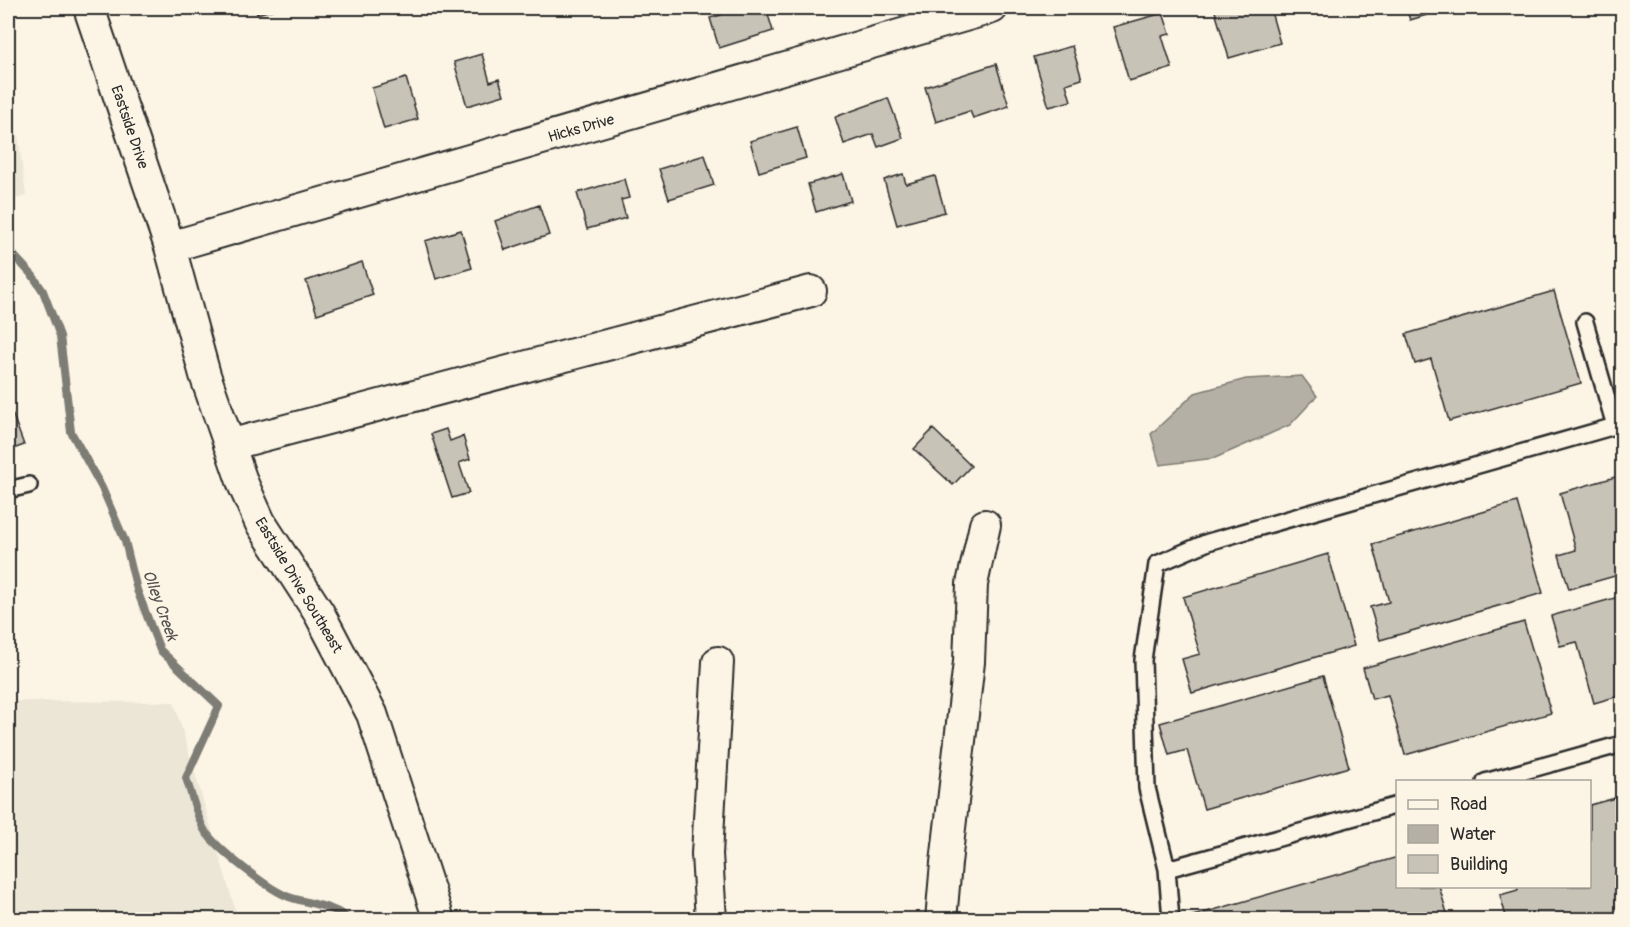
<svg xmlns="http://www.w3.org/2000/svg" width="1630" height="927" viewBox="0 0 1630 927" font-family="Pangolin,sans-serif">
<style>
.built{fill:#ece6d7}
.water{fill:#b4b0a5;stroke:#7d7b74;stroke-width:1.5}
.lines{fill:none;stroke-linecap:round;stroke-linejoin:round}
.stream{stroke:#7d7b74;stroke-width:8}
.building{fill:#c8c3b7;stroke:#2b2b2b;stroke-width:1.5}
.service-casing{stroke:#2b2b2b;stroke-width:20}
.minor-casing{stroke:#2b2b2b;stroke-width:34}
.service{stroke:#fcf5e5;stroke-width:15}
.minor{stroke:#fcf5e5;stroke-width:30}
.labels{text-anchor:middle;stroke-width:4.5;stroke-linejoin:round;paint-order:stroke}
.street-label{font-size:15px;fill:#2b2b2b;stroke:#fcf5e5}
.water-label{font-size:16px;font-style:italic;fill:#545350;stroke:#fcf5e5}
</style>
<rect width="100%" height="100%" fill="#fcf5e5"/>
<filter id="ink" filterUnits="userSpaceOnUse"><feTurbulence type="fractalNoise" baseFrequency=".0167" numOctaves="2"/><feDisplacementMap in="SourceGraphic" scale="12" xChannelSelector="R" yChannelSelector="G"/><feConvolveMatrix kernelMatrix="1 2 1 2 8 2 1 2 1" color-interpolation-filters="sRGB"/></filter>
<g filter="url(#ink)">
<path class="built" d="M8,55L26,196L8,201Z
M8,701L174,702L238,919H8Z"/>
<path class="water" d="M1302,376L1317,396L1290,425L1215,458L1160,465L1151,434L1195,393L1246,379Z"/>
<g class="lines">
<path class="stream" d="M8,249L33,276L43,291L60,336L71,432L102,488L125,541L137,590L160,650L219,706L186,778C192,795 196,816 205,831C218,850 268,889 289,897C306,903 337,906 349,920"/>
</g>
<path class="building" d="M255,8H278L257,14Z
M718,8H766L773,31L719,48L710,18L721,15Z
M1214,8H1270L1280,43L1229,58Z
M1406,8H1450L1410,20Z
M1163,13L1170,34L1162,36L1172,68L1129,81L1113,27Z
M1072,46L1082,79L1066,84L1071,101L1049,107L1034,57Z
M482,54L490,82L499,79L504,95L467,106L454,62Z
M996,64L1009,106L973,118L970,111L936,122L925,87Z
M406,78L418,119L384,129L372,88Z
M888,98L903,138L878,147L873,134L844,144L835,117Z
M797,127L806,158L759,172L750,141Z
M705,155L714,185L669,199L659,169Z
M843,174L851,201L816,212L808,184Z
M903,174L906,184L935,176L945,212L897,225L884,180Z
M624,179L629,198L621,200L626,218L587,229L577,193Z
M539,205L549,235L505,250L495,221Z
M461,230L472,268L436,279L425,241Z
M362,262L373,295L317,314L306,281Z
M1554,291L1581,383L1449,421L1431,359L1415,364L1406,334Z
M8,402L24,445L8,451Z
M446,429L450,441L463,436L470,459L459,463L469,493L452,498L431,434Z
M933,429L971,466L953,485L914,449Z
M1622,475V574L1569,589L1559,555L1576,550L1560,493Z
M1517,502L1543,593L1380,640L1370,607L1389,602L1373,544Z
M1328,554L1354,646L1192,693L1182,659L1200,654L1183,597Z
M1622,596V695L1594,703L1577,642L1560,646L1551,616Z
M1524,622L1551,713L1405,755L1388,695L1372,699L1363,668Z
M1323,676L1349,767L1204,809L1187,750L1169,755L1160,723Z
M1622,796V920H1507L1500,895L1518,890L1517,886H1590V805Z
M1398,857V886H1439L1449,920H1190L1189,917Z"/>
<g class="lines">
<defs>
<path id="service" d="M1585,322L1615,426
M8,490L29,485
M1485,782L1622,744
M1167,869L1398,805
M1171,920L1167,869L1147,788L1143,660L1157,564L1208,542L1622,424"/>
<path id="minor" d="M89,8L170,247L205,375L243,484L260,522L319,613L372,714L439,920
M170,247L992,8
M229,445L811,291
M711,920L707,854L718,662
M941,920L946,863L969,662L972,584L985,525"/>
</defs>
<use href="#service" class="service-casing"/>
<use href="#minor" class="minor-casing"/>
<use href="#service" class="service"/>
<use href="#minor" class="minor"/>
</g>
</g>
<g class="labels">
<g class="street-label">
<text transform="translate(130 127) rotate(71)" y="5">Eastside Drive</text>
<text transform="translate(581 128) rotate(-16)" y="5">Hicks Drive</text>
<text transform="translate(299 585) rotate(59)" y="5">Eastside Drive Southeast</text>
</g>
<g class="water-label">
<text transform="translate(161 605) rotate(70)" y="6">Olley Creek</text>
</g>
</g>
<rect width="1630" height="927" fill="none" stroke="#fcf5e5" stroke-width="30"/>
<rect x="15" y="15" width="1600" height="897" fill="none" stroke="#2b2b2b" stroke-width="2" filter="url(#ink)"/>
<rect x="1396" y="780" width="195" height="108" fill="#fcf5e5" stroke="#a8a49b" stroke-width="1.5"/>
<rect x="1408" y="800" width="30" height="9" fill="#fcf5e5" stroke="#a8a49b" stroke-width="1.5"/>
<text x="1450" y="810" font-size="18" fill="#2b2b2b">Road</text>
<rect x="1408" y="825" width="30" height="18" fill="#b4b0a5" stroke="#a8a49b" stroke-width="1.5"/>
<text x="1450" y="840" font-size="18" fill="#2b2b2b">Water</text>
<rect x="1408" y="855" width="30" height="18" fill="#c8c3b7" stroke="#a8a49b" stroke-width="1.5"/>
<text x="1450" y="870" font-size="18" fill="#2b2b2b">Building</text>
</svg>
